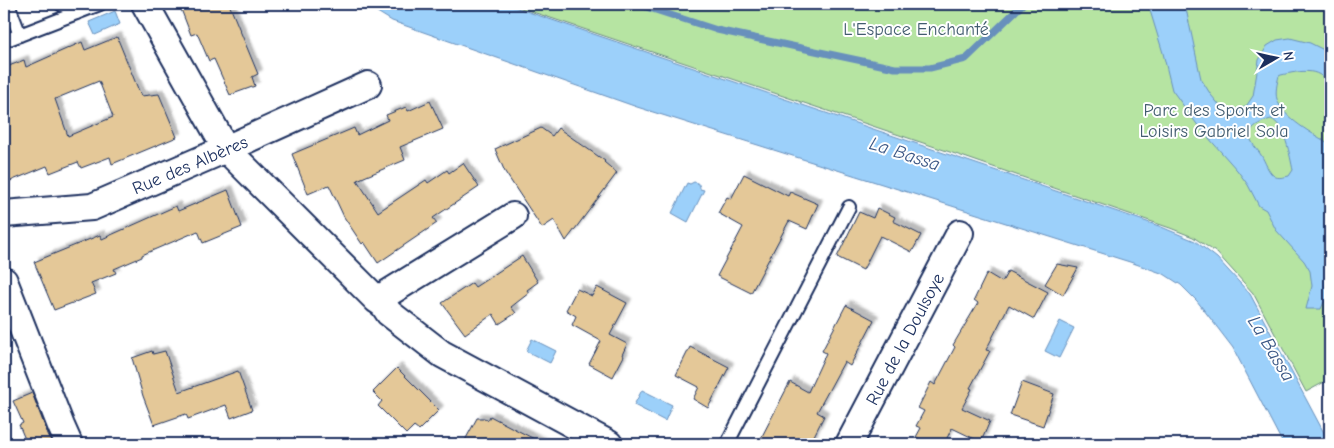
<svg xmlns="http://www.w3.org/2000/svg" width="1334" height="448" viewBox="0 0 1334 448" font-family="'Comic Neue',sans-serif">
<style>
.green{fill:#b6e4a2;stroke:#688a80}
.water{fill:#9cd0fa;stroke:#6890bc;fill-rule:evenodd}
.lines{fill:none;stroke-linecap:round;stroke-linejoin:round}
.stream{stroke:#6890bc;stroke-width:7}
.building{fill:#e4c898;stroke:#1b2f5e;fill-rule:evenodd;filter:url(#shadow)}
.service-casing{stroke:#1b2f5e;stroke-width:16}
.minor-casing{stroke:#1b2f5e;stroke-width:30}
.service{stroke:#fff;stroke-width:12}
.minor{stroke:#fff;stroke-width:26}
.labels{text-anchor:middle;stroke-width:4;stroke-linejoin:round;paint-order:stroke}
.park-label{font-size:18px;fill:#425c6f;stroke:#fff}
.street-label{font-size:18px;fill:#1b2f5e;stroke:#fff}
.water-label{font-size:19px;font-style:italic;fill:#3b5785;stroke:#fff}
</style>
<defs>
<filter id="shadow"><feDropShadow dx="4.5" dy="-4.5" stdDeviation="1" flood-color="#0004"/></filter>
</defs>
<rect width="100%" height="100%" fill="#fff"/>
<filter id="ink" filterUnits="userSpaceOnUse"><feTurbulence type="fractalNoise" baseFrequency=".02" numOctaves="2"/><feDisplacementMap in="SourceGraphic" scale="10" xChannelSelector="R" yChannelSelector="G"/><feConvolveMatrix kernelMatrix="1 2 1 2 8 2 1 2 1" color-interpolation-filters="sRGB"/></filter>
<g filter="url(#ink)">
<path class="green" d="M509,4H1330V379L1306,392L1253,293L1217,253L1193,237L1170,228L938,148Z"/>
<path class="water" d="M366,4H505L1159,226L1195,241L1217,258L1250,294L1330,444H1283L1233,348L1197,301L1181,285L1164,274L1133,263L637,107L392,21L374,10Z
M1148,4H1185L1201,79L1211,95L1221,107L1230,109H1242L1247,105L1253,96L1259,60L1267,46L1277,40L1290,38L1310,43L1330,53V90C1323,65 1300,71 1281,75L1279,76C1277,83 1275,93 1277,99C1282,118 1315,135 1330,144V300L1324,302L1321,309H1306L1312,286L1310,271L1304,261L1276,230L1266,210L1259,206L1248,185L1237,170L1199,127L1172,90L1163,53ZM1271,119C1285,124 1290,157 1293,170L1289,176C1284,177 1278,179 1274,176C1268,172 1265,161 1261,155C1259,151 1254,147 1252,142C1244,128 1261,122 1271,119Z
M115,11L120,24L95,35L89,22Z
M694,182C699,183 700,185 700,189L704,190L688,222L672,213L687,183L690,184Z
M1060,321L1074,328L1059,358L1045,351Z
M532,339L556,351L550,363L526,351Z
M642,390L672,405L665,421L634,405Z"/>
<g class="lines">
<path class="stream" d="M637,4L717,30L895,68H930L966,59L1023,4"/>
</g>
<path class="building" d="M179,4H229L258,74L252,77L255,86L230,95L214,59L209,61L197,33L191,35Z
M117,37L141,96L159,94L177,137L112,164L110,157L81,168L78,162L50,173L47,166L8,182L4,173V68L24,60L26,67L82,42L85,50ZM99,81L113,117L68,136L55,99Z
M430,101L443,129L400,147L405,160L357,180L378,212L426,180L428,183L447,170L449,173L463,163L479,187L433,218L437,223L378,263L364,242L362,244L344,217L329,185L308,194L292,154L354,128L357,135L388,120L386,115L406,107L408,111Z
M541,128L552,136L558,128L605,161L604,162L617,173L566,241L554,220L542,228L505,172L495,149Z
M744,174L788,196L790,192L818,204L807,229L789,221L751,293L717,276L743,227L718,213L727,197L731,199Z
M228,190L242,227L203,243L198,231L142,255V257L114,269L116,273L91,283L96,294L54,310L34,262L100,235L102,239L176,206L178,211Z
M877,208L895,217L893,221L921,235L912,252L880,236L863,270L837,257L859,212L873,218Z
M522,256L538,282L527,290L529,293L511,307L516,313L499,324L493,314L465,334L442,303L472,283L475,287Z
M1057,264L1078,268L1063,295L1045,284Z
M1008,271L1048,292L1034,319L1009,305L986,350L990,351L970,388L972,389L962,408L990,421L981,442L952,428L944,444H931L916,437L921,428L916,426L924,411L918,408L931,382L935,385L955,347L953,345L978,303L974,300L987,273L1002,282Z
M597,287L627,303L610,335L627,344L622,355L624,356L613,377L589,364L601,341L572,325L576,316L566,310L577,289L592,296Z
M846,305L874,320L850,366L844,362L817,412L824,416L810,444H758L790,382L808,392L826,353L822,351Z
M690,347L729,367L708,408L693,399L699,387L676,375Z
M152,351L153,354L165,351L179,392L238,371L252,410L231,418L226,405L188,419L186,414L154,425L143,396L132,358Z
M397,368L439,410L419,430L414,426L406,434L378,406L382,401L373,392Z
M1022,382L1054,394L1043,426L1010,415Z
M32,393L47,432L53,444H27L19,425L23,423L13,401Z
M490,416L511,427L544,444H463L477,418H484L488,420Z"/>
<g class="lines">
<defs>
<path id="service" d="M8,4L20,35
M61,4L77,13
M4,41L100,4
M727,444L849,207"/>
<path id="minor" d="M145,4L226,149L377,300L383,304L389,313L442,354L609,444
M4,214L92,207L226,149L368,85
M4,281L61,426L69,444
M377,300L513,216
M849,444L960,233"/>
</defs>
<use href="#service" class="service-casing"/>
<use href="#minor" class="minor-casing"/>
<use href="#service" class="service"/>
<use href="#minor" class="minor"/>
</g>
</g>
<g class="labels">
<g class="park-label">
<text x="916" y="35">L'Espace Enchanté</text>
<text x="1214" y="116">Parc des Sports et<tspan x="1214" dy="21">Loisirs Gabriel Sola</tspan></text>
</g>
<g class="street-label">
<text transform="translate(190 165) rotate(-23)" y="6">Rue des Albères</text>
<text transform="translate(905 339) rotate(-62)" y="6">Rue de la Doulsoye</text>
</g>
<g class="water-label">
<text transform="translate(905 153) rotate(18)" y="7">La Bassa</text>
<text transform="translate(1272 348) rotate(59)" y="7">La Bassa</text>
</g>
</g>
<rect width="1334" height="448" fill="none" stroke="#fff" stroke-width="20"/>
<rect x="10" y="10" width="1314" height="428" fill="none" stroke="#1b2f5e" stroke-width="2" filter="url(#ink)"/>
<g transform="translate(1276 58) rotate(81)" stroke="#ffffff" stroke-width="4" paint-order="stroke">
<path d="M0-4L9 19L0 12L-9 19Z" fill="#1b2f5e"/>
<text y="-8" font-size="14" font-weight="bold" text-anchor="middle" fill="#1b2f5e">N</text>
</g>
</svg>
